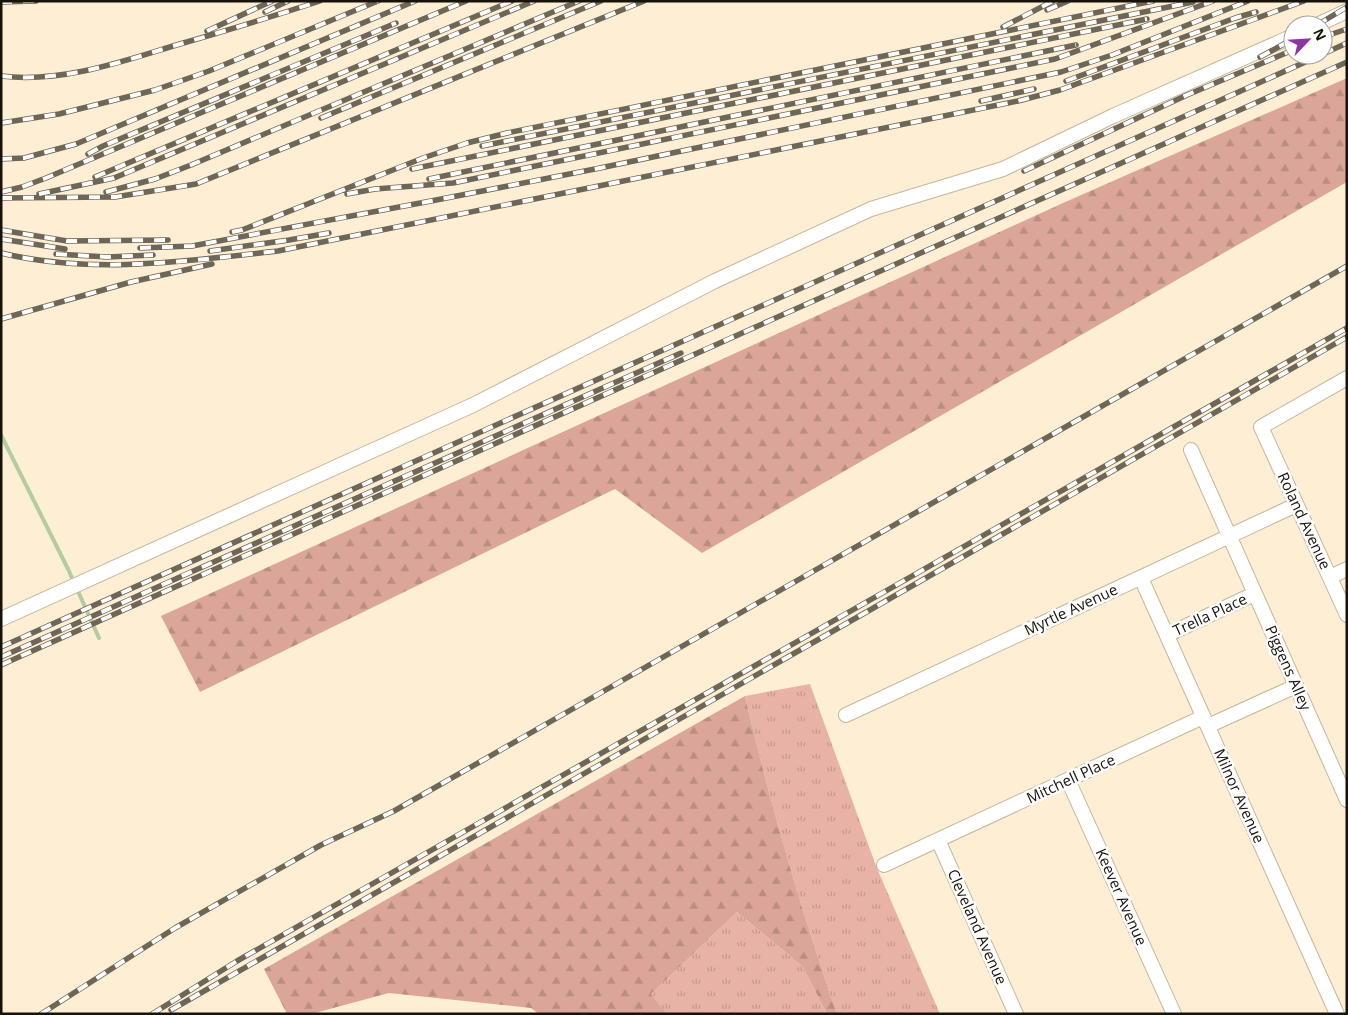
<svg xmlns="http://www.w3.org/2000/svg" width="1348" height="1015" viewBox="0 0 1348 1015" font-family="'Open Sans',sans-serif">
<style>
.grass{fill:url(#grass-tufts)}
.forest{fill:url(#forest-firs)}
.lines{fill:none;stroke-linecap:round;stroke-linejoin:round}
.stream{stroke:#b2cda0;stroke-width:4}
.minor-casing{stroke:#c4b69b;stroke-width:16}
.minor{stroke:#fff;stroke-width:14}
.rail-casing{stroke:#6e6656;stroke-width:5.5}
.rail{stroke:#fefefe;stroke-width:4;stroke-dasharray:11;stroke-linecap:butt}
.labels{text-anchor:middle;stroke-width:5;stroke-linejoin:round;paint-order:stroke}
.street-label{font-size:15px;fill:#18130a;stroke:#fefefe}
</style>
<defs>
<pattern id="grass-tufts" width="24" height="20" patternUnits="userSpaceOnUse" patternTransform="scale(1.25)"><rect width="24" height="20" fill="#e8b2a6"/><path d="M3 7l-1-3M5 7V3M7 7l1-3M15 17l-1-3M17 17v-4M19 17l1-3" fill="none" stroke="#c6988e"/></pattern>
<pattern id="forest-firs" width="22" height="20" patternUnits="userSpaceOnUse" patternTransform="scale(1.25)"><rect width="22" height="20" fill="#dba599"/><path d="M5 1l3.5 6h-7zM16 11l3.5 6h-7z" fill="#bb8d82"/></pattern>
</defs>
<rect width="100%" height="100%" fill="#feefd4"/>
<path class="grass" d="M810,684L876,866L940,1014H837C801,910 770,804 745,696Z
M737,912L803,967L827,1014H667L651,994Z"/>
<path class="forest" d="M1347,78V182L702,553L615,489L200,692L161,616L1063,203Z
M745,696C770,804 801,910 837,1014H827L803,967L737,912L651,994L667,1014H539L531,1008L389,993L311,1014H287L264,969Z"/>
<g class="lines">
<path class="stream" d="M1,435L68,569L99,638"/>
<defs>
<path id="minor" d="M1317,25L1347,11
M1347,378L1261,427L1347,615
M1191,450L1347,800
M1330,577L1347,569
M1141,578L1337,1014
M1,619L473,405L715,281L871,209L1003,169L1113,116L1293,36
M1167,635L1254,594
M846,715L1296,505
M1208,726L1296,686
M1068,780L1174,1014
M938,840L1016,1014
M884,865L1203,717"/>
</defs>
<use href="#minor" class="minor-casing"/>
<use href="#minor" class="minor"/>
<defs>
<path id="rail" d="M1,2L36,1
M1047,10L1068,1
M265,12L288,1
M1317,25L1347,7
M1003,27L1053,1
M207,31L272,1
M1323,37L1347,29
M1323,54L1347,43
M1260,57L1293,39
M1,76C60,83 118,63 173,46C222,32 271,17 320,1
M1066,81L1235,18L1256,12
M981,101L1034,89
M321,118L601,1
M1,123L59,114L155,90L209,71L378,1
M482,146L1193,2
M88,154L103,146L396,23
M1,159L24,158L76,144L415,1
M412,169L1147,19
M1024,171L1187,95L1293,50
M95,177L512,1
M429,179L1076,45
M1,192L22,187L46,178L466,1
M106,192L155,179L191,165L579,1
M39,194L114,178L534,1
M347,194L375,189L453,183L1055,59L1213,1
M1,198L115,197L196,184L644,1
M1,230L67,241L168,240
M232,232L242,230L423,158L467,143L507,133L1153,1
M1,239L65,249
M140,248L192,246L431,201L600,168L1061,72L1112,55L1248,1
M210,251L289,240L329,233
M1,253C92,275 187,261 278,251L1018,101L1060,90L1304,1
M56,254L107,257L153,255
M1,319L131,282L212,264
M1,647L1321,55
M1,657L681,353
M1,665L1347,62
M171,1010L1347,337
M41,1014L175,928L321,845L394,811L1347,266
M152,1014L237,961L1347,328"/>
</defs>
<use href="#rail" class="rail-casing"/>
<use href="#rail" class="rail"/>
</g>
<g class="labels">
<g class="street-label">
<text transform="translate(1304 521) rotate(65)" y="5">Roland Avenue</text>
<text transform="translate(1071 610) rotate(-25)" y="5">Myrtle Avenue</text>
<text transform="translate(1210 615) rotate(-25)" y="5">Trella Place</text>
<text transform="translate(1288 668) rotate(66)" y="5">Piggens Alley</text>
<text transform="translate(1071 779) rotate(-25)" y="5">Mitchell Place</text>
<text transform="translate(1239 796) rotate(66)" y="5">Milnor Avenue</text>
<text transform="translate(1121 897) rotate(66)" y="5">Keever Avenue</text>
<text transform="translate(977 927) rotate(66)" y="5">Cleveland Avenue</text>
</g>
</g>
<rect width="1348" height="1015" fill="none" stroke="#18130a" stroke-width="5"/>
<g transform="translate(1308 40) rotate(65)"><circle r="24" fill="#fefefe" stroke="#a2a09c"/>
<path d="M0-4L9 19L0 12L-9 19Z" fill="#8b36a3"/>
<text y="-8" font-size="14" font-weight="bold" text-anchor="middle" fill="#18130a">N</text>
</g>
</svg>
